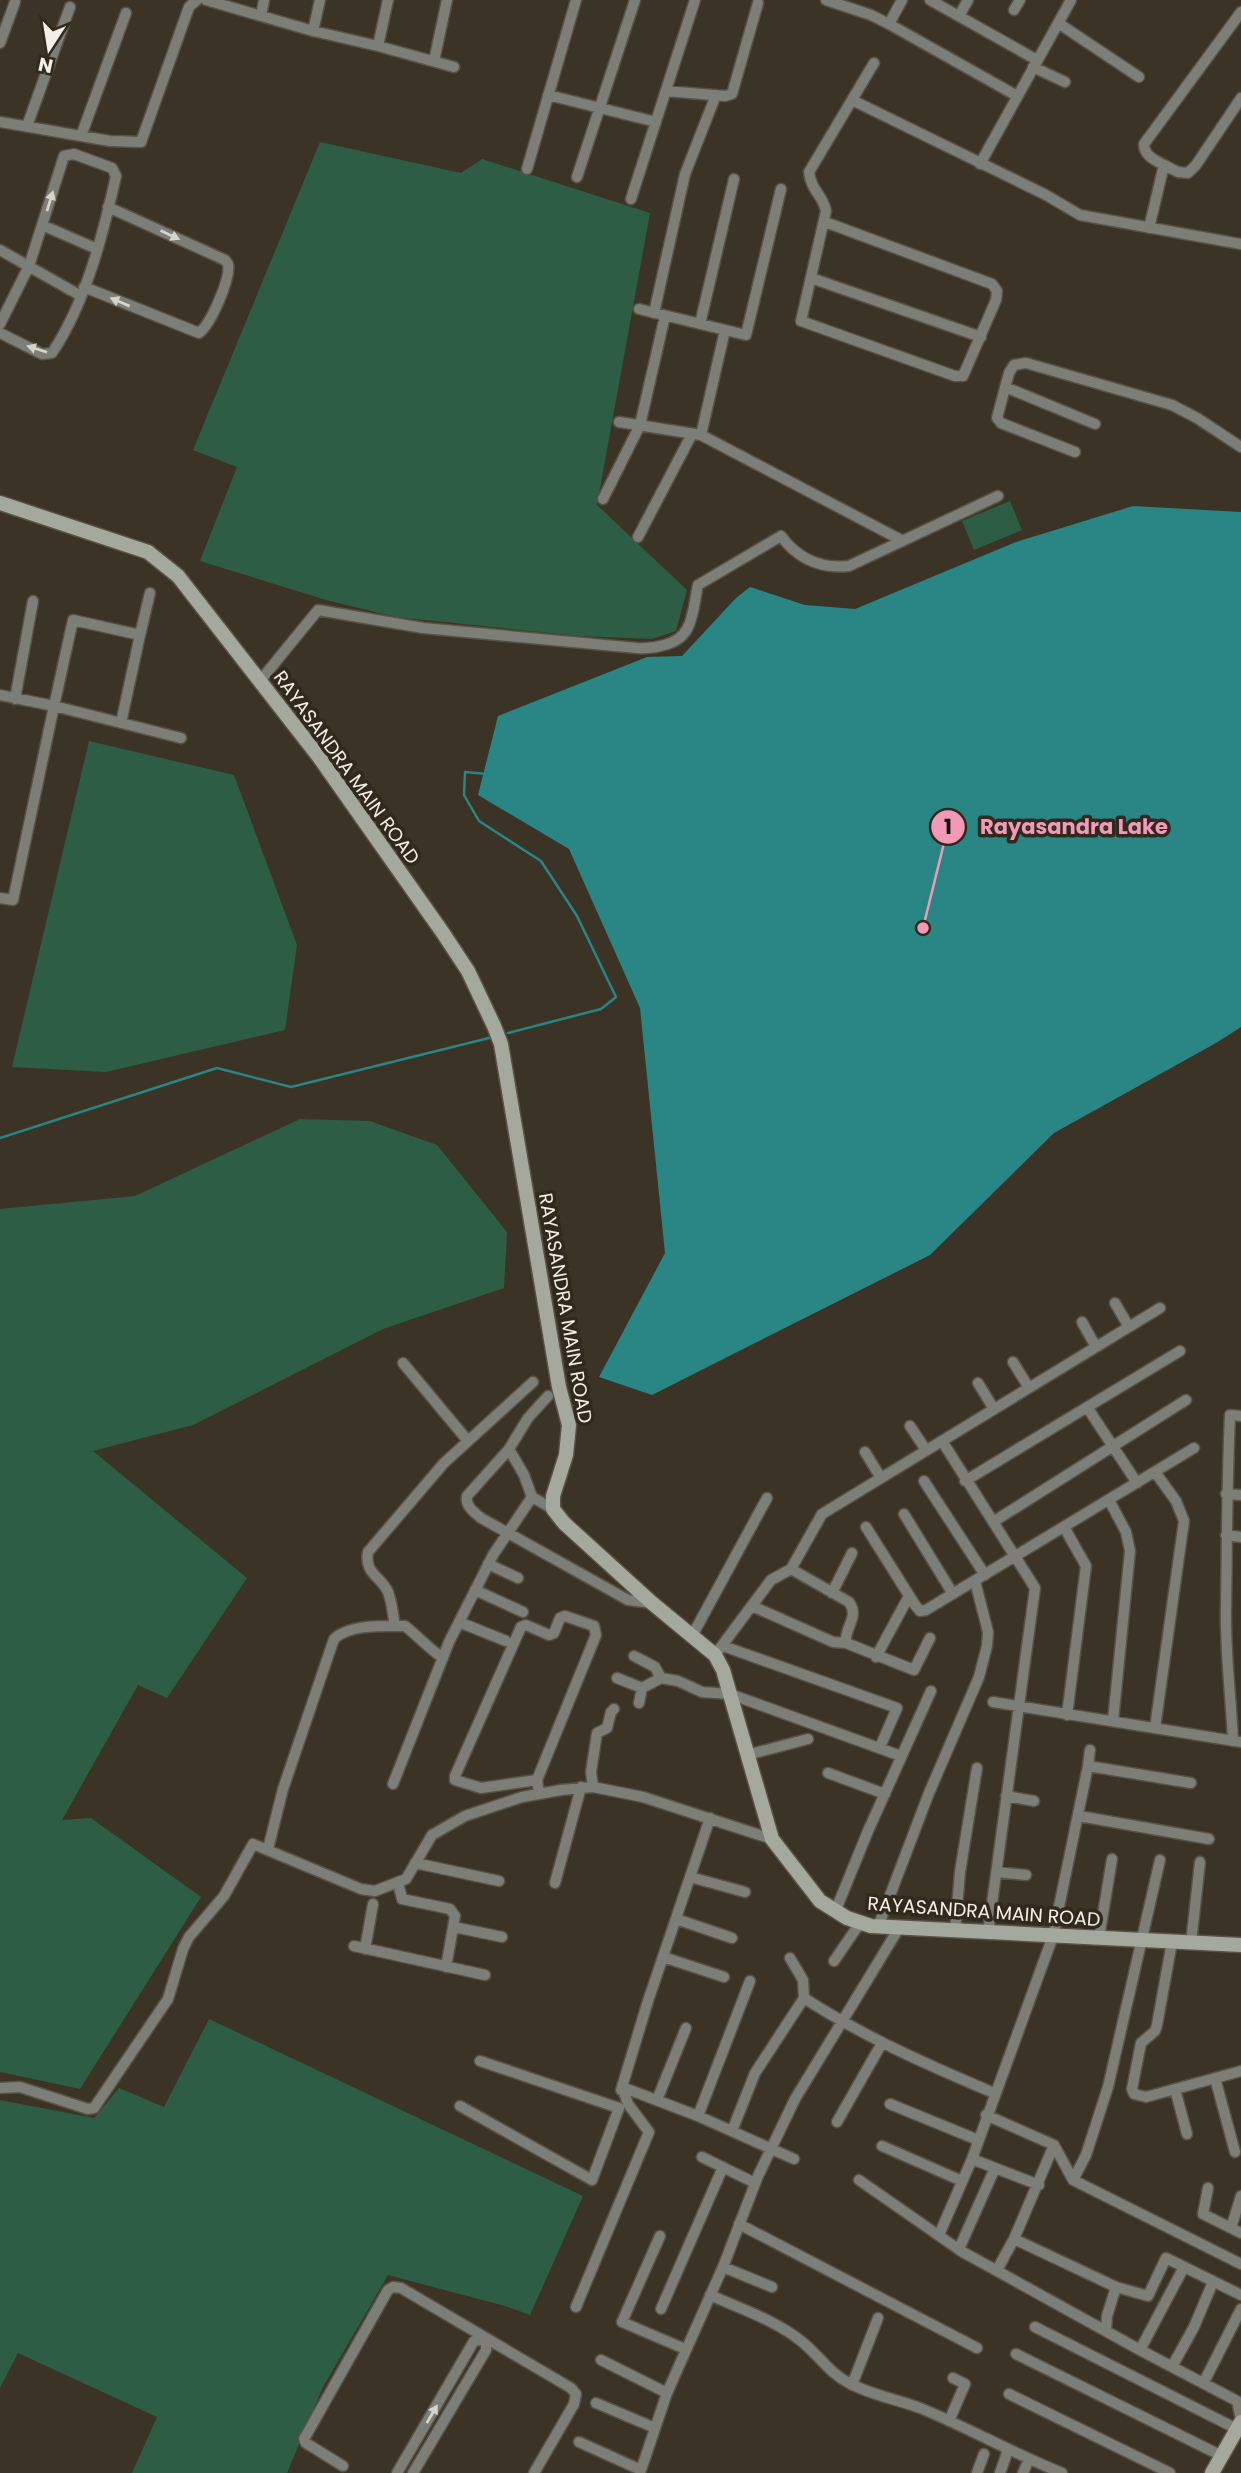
<svg xmlns="http://www.w3.org/2000/svg" width="1241" height="2473" viewBox="0 0 1241 2473" font-family="Poppins,sans-serif">
<style>
.green{fill:#2e5d45}
.water{fill:#2a8585}
.lines{fill:none;stroke-linecap:round;stroke-linejoin:round}
.stream{stroke:#2a8585;stroke-width:2.5}
.street-casing{stroke:#595145;stroke-width:13}
.secondary-casing{stroke:#595145;stroke-width:17}
.street{stroke:#7c7e77;stroke-width:10}
.secondary{stroke:#a4a89d;stroke-width:14}
.oneway{fill:#d6d3cb}
.labels{text-anchor:middle;stroke-width:7;stroke-linejoin:round;paint-order:stroke}
.street-label{font-size:19px;fill:#f4efe7;stroke:#31291d}
.leader{fill:none;stroke:#f09ab7;stroke-width:2.5}
.callout-dot{fill:#f09ab7;stroke:#31291d;stroke-width:2.5}
.mark-label{font-size:21px;text-anchor:middle;font-weight:bold;fill:#111}
.callout-label{font-size:21px;text-anchor:middle;font-weight:bold;fill:#f09ab7;stroke:#31291d;stroke-width:7;stroke-linejoin:round;paint-order:stroke}
</style>
<rect width="100%" height="100%" fill="#3b3326"/>
<path class="green" d="M320,142L461,173L482,159L650,213L597,505L687,590L676,631L652,639L579,636L396,617L326,600L200,561L237,467L193,450Z
M1010,501L1022,530L974,550L962,521Z
M89,741L234,775L297,945L285,1030L106,1072L12,1067Z
M300,1119L370,1121L437,1145L507,1232L504,1288L383,1329L193,1425L93,1451L247,1578L167,1698L138,1685L62,1820L91,1818L201,1897L80,2089L0,2072V1209L135,1196Z
M209,2019L583,2196L530,2315L505,2306L388,2275L323,2387L287,2473H132L157,2417L18,2353L0,2388V2100L94,2118L119,2088L164,2107Z"/>
<path class="water" d="M1133,506L1241,512V1027L1216,1043L1054,1133L930,1255L652,1395L599,1377L665,1253L640,1008L569,849L478,795L498,716L647,657L682,656L736,598L750,587L805,605L855,609L1016,542Z"/>
<g class="lines">
<path class="stream" d="M487,774L465,772L464,795L479,821L541,861L577,916L616,997L601,1009L508,1033
M0,1138L217,1068L291,1087L489,1038"/>
<defs>
<path id="street" d="M206,0L313,31L320,0
M826,0L871,15L889,24L1017,96
M930,0L1037,60
M1014,10L1020,0
M261,16L264,0
M959,16L968,0
M1058,23L1139,77
M889,24L902,0
M313,31L378,46L388,0
M0,43L15,2
M378,46L454,67
M434,61L447,0
M1033,67L1065,82
M666,91L725,96L732,94L758,3
M548,95L656,122
M852,100L1046,195L1080,215L1241,244
M0,122L110,141L141,142L189,7L197,0
M27,126L70,7
M81,136L126,13
M980,164L1071,0
M1164,165L1178,172L1188,173L1196,165L1241,98
M527,169L576,0
M577,177L635,0
M631,199L695,0
M825,222L992,284L997,291L996,300L963,376H955L801,321L826,211C823,195 811,191 809,172L874,63
M42,225L97,249
M1149,228L1164,165C1155,160 1144,156 1144,144L1241,12
M0,250L81,296
M811,278L981,337
M84,287L199,333C211,324 231,278 228,264L225,260L108,207
M639,309L746,335L781,189
M654,313L685,174L716,95
M0,324L29,266L64,156L74,154L112,168L116,176C103,235 86,302 52,353L42,354L0,333
M700,324L734,179
M1005,387L1095,424
M619,422L701,435L903,541
M701,435L725,330
M1075,452L1001,423L997,418L1009,373L1014,365L1026,363L1172,405L1197,418L1241,447
M603,499L640,425L665,316
M638,537L692,434
M150,593L140,635L73,620L54,706L181,738
M260,681L318,610L423,628L637,648C653,649 679,645 687,629C694,617 695,598 698,585L781,536C798,559 821,569 849,566L998,496
M0,695L54,706L13,900L0,898
M15,699L33,601
M121,723L140,635
M1115,1303L1129,1327
M1082,1322L1096,1347
M1013,1362L1029,1388
M403,1363L468,1441
M978,1383L994,1409
M548,1396L528,1418L509,1449L467,1496C465,1506 474,1512 481,1518L628,1600L652,1603
M1087,1407L1137,1483
M910,1426L926,1450
M942,1441L1035,1588L988,1933
M509,1449L524,1475L532,1497L553,1509
M865,1452L881,1478
M1155,1472L1176,1501L1184,1521L1155,1728
M924,1481L985,1575
M965,1481L1180,1351
M1226,1494L1241,1495
M1109,1500L1126,1532L1130,1551L1113,1721
M904,1514L953,1594
M993,1522L1186,1400
M866,1527L915,1605L920,1611L926,1610L1194,1448
M1064,1527L1086,1566L1067,1715
M1226,1535L1241,1537
M488,1564L518,1578
M791,1569L849,1602C860,1617 844,1627 846,1643L914,1670L930,1638
M475,1590L523,1612
M832,1593L852,1553
M752,1606L833,1642L846,1643
M459,1622L506,1641
M395,1626C393,1615 392,1602 388,1592C381,1576 364,1574 368,1552L444,1463L533,1382
M692,1636L767,1498
M723,1646L897,1708L880,1747
M715,1655L771,1580L791,1569L822,1514L1160,1308
M634,1656L655,1667L661,1678
M876,1657L909,1596
M617,1678L642,1688L661,1678L678,1681L702,1692L730,1694L901,1756
M993,1702L1241,1742
M639,1703L642,1688
M1233,1741C1231,1697 1225,1652 1226,1608C1227,1544 1227,1480 1230,1415L1241,1416
M747,1755L808,1739
M1088,1766L1090,1750
M828,1773L885,1794
M537,1780L481,1788L455,1780V1776L521,1627L526,1625L549,1635L554,1633L560,1618L565,1616L594,1626L596,1635L537,1780L539,1793
M393,1784L449,1642L493,1555L532,1497
M593,1787L591,1772L597,1733L607,1728L611,1712L614,1709
M1006,1796L1034,1801
M1079,1816L1209,1839
M268,1849L283,1789L334,1639C349,1624 384,1626 405,1626C419,1637 428,1648 443,1658
M415,1863L499,1881
M997,1872L1026,1875
M690,1877L745,1892
M398,1882L402,1899L450,1909L455,1916L446,1967
M555,1883L581,1787
M835,1912L868,1831L931,1691
M676,1919L732,1938
M454,1927L502,1937
M878,1927L929,1793L979,1677L987,1646L988,1632L975,1581
M955,1931L960,1872L977,1768
M1099,1938L1112,1859
M1172,1942L1157,2025L1155,2031L1141,2043L1132,2089L1134,2094L1146,2097L1241,2071
M1191,1943L1200,1862
M354,1946L485,1975
M365,1949L373,1904
M663,1957L724,1977
M790,1958L803,1980L804,1998
M834,1961L860,1923
M1215,2078L1235,2152
M0,2088L20,2087L88,2109L94,2108L168,1999L183,1949L189,1937L224,1896L253,1844L361,1889L375,1891L406,1879L432,1835L465,1816L522,1797L561,1790L593,1787L643,1797L772,1839
M1175,2089L1187,2134
M621,2090L622,2087L698,2116L794,2159
M657,2100L686,2028
M890,2104L978,2140
M460,2106L592,2180L619,2108L480,2061
M986,2115L1054,2145L1014,2239L997,2270
M698,2116L750,1981
M837,2122L882,2043
M732,2131L755,2073L804,1998C864,2037 928,2065 994,2093
M1054,2145L1073,2180L1241,2264
M882,2146L962,2181
M702,2157L755,2183
M995,2168L1039,2185
M859,2180L961,2251L1140,2350L1237,2401L1241,2420
M1073,2180L1086,2155L1108,2087L1160,1860
M1208,2188L1203,2214L1241,2233
M739,2224L977,2348
M1231,2228L1241,2196
M939,2235L972,2159L1053,1936L1088,1766L1191,1783
M660,2236L622,2322L685,2349
M1014,2239L1116,2287L1107,2316L1106,2331
M959,2249L995,2168L972,2159
M723,2267L772,2287
M1116,2287L1148,2296L1166,2258L1241,2295
M710,2295C741,2309 775,2320 801,2341C819,2355 829,2373 849,2383C873,2396 901,2400 925,2410C972,2430 1015,2454 1062,2473
M576,2307L649,2132L628,2104L622,2087L648,2001L710,1818
M661,2309L723,2167
M1035,2327L1237,2429
M1140,2350L1184,2267
M1016,2354L1222,2456
M601,2360L667,2393
M1173,2365L1194,2327L1213,2282
M1204,2382L1241,2309
M852,2385L878,2318
M1009,2394L1170,2473
M596,2403L655,2428
M949,2421L965,2384L953,2378
M579,2442L641,2470L667,2393L723,2267L758,2176L795,2099L899,1928
M343,2466L306,2443L304,2439L388,2290L393,2287L401,2288L571,2388L576,2394L574,2404L534,2473
M397,2473L474,2341L486,2339V2350L413,2473
M977,2473L984,2454
M1000,2473L1008,2450
M1023,2473L1029,2459"/>
<path id="secondary" d="M0,503L148,552L178,576L319,757L443,933L468,971L494,1026L501,1044L559,1387L569,1425L566,1455L553,1496V1509L564,1523L652,1603L715,1655L723,1670L772,1839L820,1901L847,1918L871,1926L1241,1945
M1212,2473L1241,2422"/>
</defs>
<use href="#street" class="street-casing"/>
<use href="#secondary" class="secondary-casing"/>
<use href="#street" class="street"/>
<use href="#secondary" class="secondary"/>
</g>
<defs><path id="oneway-solid" d="M-6-.8H1V-3.2L6.5 0L1 3.2V.8H-6Z" transform="scale(1.75)"/></defs>
<g class="oneway">
<use href="#oneway-solid" transform="translate(50 201) rotate(-73)"/>
<use href="#oneway-solid" transform="translate(170 235) rotate(25)"/>
<use href="#oneway-solid" transform="translate(120 302) rotate(-157)"/>
<use href="#oneway-solid" transform="translate(37 349) rotate(-162)"/>
<use href="#oneway-solid" transform="translate(432 2414) rotate(-60)"/>
</g>
<g class="labels">
<g class="street-label">
<text transform="translate(347 767) rotate(54)" y="7">RAYASANDRA MAIN ROAD</text>
<text transform="translate(566 1308) rotate(80)" y="7">RAYASANDRA MAIN ROAD</text>
<text transform="translate(984 1911) rotate(4)" y="7">RAYASANDRA MAIN ROAD</text>
</g>
</g>
<path class="leader" d="M923 928L948 827"/>
<g class="callout-dot">
<circle cx="923" cy="928" r="7"/>
<circle cx="948" cy="827" r="18"/>
</g>
<g class="mark-label">
<text x="948" y="834">1</text>
</g>
<g class="callout-label">
<text x="1074" y="834">Rayasandra Lake</text>
</g>
<g transform="translate(49 49) rotate(192)" stroke="#31291d" stroke-width="5" paint-order="stroke">
<path d="M0-5L12 26L0 18L-12 26Z" fill="#f4efe7"/>
<text y="-10" font-size="19" font-weight="bold" text-anchor="middle" fill="#f4efe7">N</text>
</g>
</svg>
